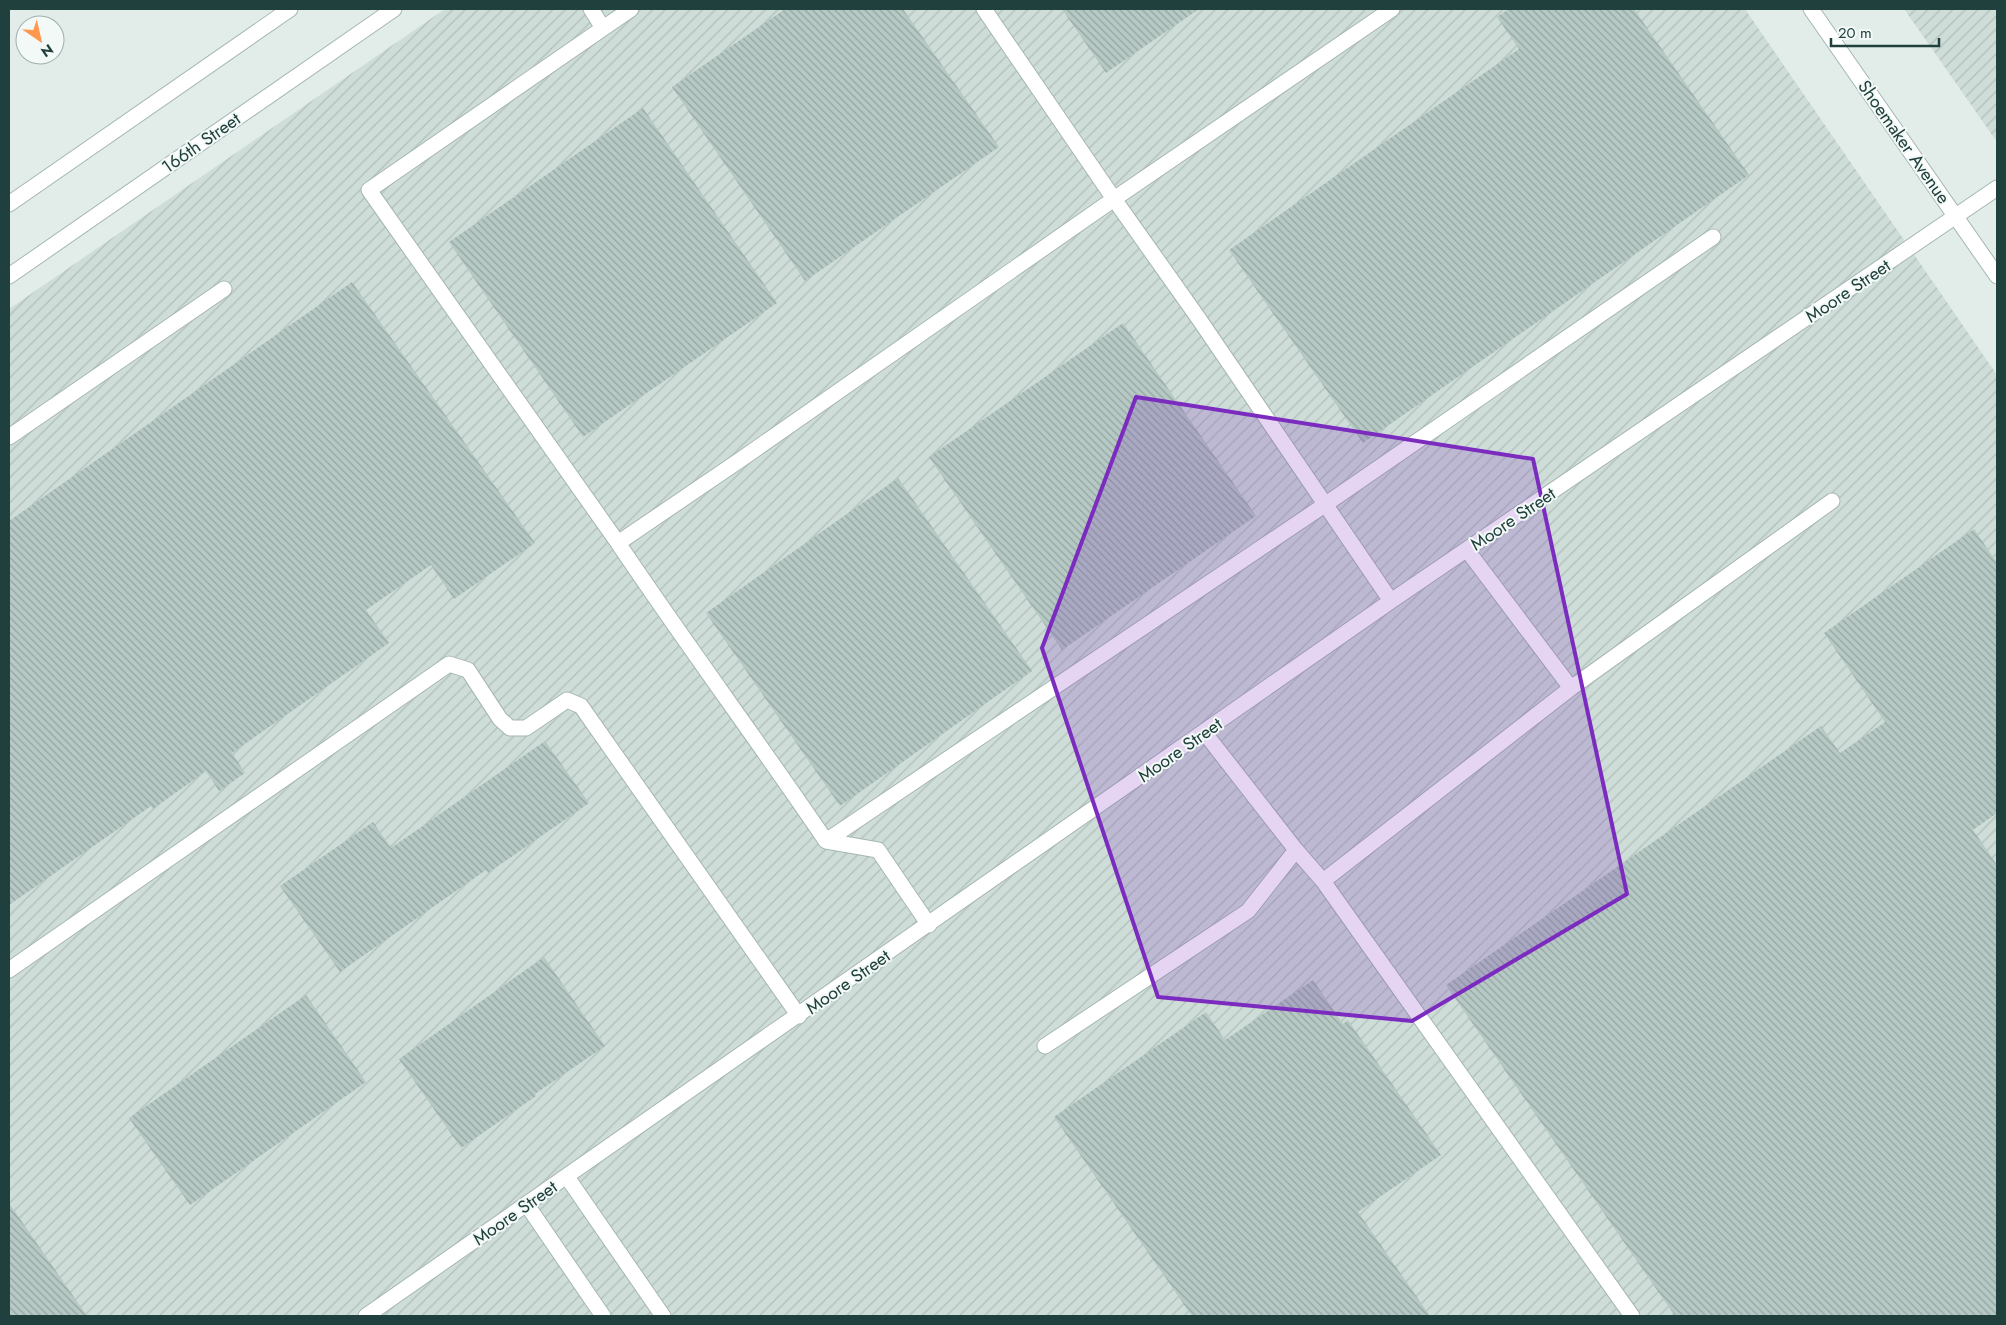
<svg xmlns="http://www.w3.org/2000/svg" width="2006" height="1325" viewBox="0 0 2006 1325" font-family="Jost,sans-serif">
<style>
.industrial{fill:url(#industrial-furrows)}
.building{fill:url(#building-back-hatch)}
.lines{fill:none;stroke-linecap:round;stroke-linejoin:round}
.minor-casing{stroke:#a4b6b3;stroke-width:17}
.minor{stroke:#fff;stroke-width:15}
.marked{fill:#7b2cbf;fill-opacity:0.2;stroke:#7b2cbf;stroke-width:4;stroke-linejoin:round}
.labels{text-anchor:middle;stroke-width:4;stroke-linejoin:round;paint-order:stroke}
.street-label{font-size:18px;fill:#20403d;stroke:#f3f9f7}
</style>
<defs>
<pattern id="industrial-furrows" width="10" height="10" patternUnits="userSpaceOnUse" patternTransform="scale(1.25)"><rect width="10" height="10" fill="#cfddd9"/><path d="M-1 1l2-2M0 10L10 0M9 11l2-2" fill="none" stroke="#b1bfbb"/></pattern>
<pattern id="building-back-hatch" width="6" height="6" patternUnits="userSpaceOnUse" patternTransform="scale(1.25)"><rect width="6" height="6" fill="#b6c9c4"/><path d="M-1 5l2 2M0 0l6 6M5-1l2 2" fill="none" stroke="#94a5a0"/></pattern>
</defs>
<rect width="100%" height="100%" fill="#e2edea"/>
<path class="industrial" d="M445,9H1745L1997,375V1316H9V309Z
M1904,9H1997V142Z"/>
<path class="building" d="M785,9H903L999,147L805,281L672,87Z
M1062,9H1199L1106,73Z
M1509,9H1634L1749,175L1363,443L1229,250L1519,49L1497,17Z
M643,108L777,303L583,437L449,242Z
M352,282L535,543L454,599L431,565L366,610L389,643L232,753L245,773L219,791L206,771L153,809L151,806L9,905V521Z
M1123,323L1256,516L1062,650L929,457Z
M898,478L1032,671L840,806L706,613Z
M1974,529L1997,563V813L1973,830L1997,865V1316H1675L1446,985L1821,726L1840,753L1885,722L1824,633Z
M545,741L589,803L488,873L486,870L340,972L280,886L373,822L391,848Z
M544,957L605,1046L535,1094L536,1096L461,1148L399,1059Z
M1313,980L1343,1024L1348,1020L1441,1155L1358,1212L1430,1316H1192L1054,1117L1206,1012L1225,1040Z
M306,995L366,1082L190,1205L129,1118Z
M9,1203L87,1316H9Z"/>
<g class="lines">
<defs>
<path id="minor" d="M591,9L603,28
M984,9L1114,199L1392,9
M1811,9L1997,276
M9,204L290,9
M9,276L394,9
M9,437L224,289
M618,543L369,190L631,9
M1467,550L1571,688
M1204,732L1296,850L1323,881L1632,1316
M826,841L1326,504L1713,237
M1323,881L1571,688L1832,501
M929,925L878,850L826,841C758,741 686,644 618,543L740,460L1114,199L1199,319L1391,601
M9,970L449,664L468,670L500,719L510,728H526L567,700L581,706L799,1016
M1045,1046L1248,911L1296,850
M567,1177L663,1316
M527,1205L603,1316
M366,1316L1391,601L1997,188"/>
</defs>
<use href="#minor" class="minor-casing"/>
<use href="#minor" class="minor"/>
</g>
<path class="marked" d="M1136,397L1533,459L1627,894L1412,1021L1158,997L1042,648Z"/>
<g class="labels">
<g class="street-label">
<text transform="translate(1904 142) rotate(55)" y="6">Shoemaker Avenue</text>
<text transform="translate(201 143) rotate(-35)" y="6">166th Street</text>
<text transform="translate(1848 291) rotate(-34)" y="6">Moore Street</text>
<text transform="translate(1513 519) rotate(-34)" y="6">Moore Street</text>
<text transform="translate(1180 750) rotate(-35)" y="6">Moore Street</text>
<text transform="translate(848 982) rotate(-35)" y="6">Moore Street</text>
<text transform="translate(515 1213) rotate(-35)" y="6">Moore Street</text>
</g>
</g>
<rect width="2006" height="1325" fill="none" stroke="#20403d" stroke-width="20"/>
<g transform="translate(40 40) rotate(146)"><circle r="24" fill="#f3f9f7" stroke="#9fafad"/>
<path d="M0-4L9 19L0 12L-9 19Z" fill="#ff984e"/>
<text y="-8" font-size="14" font-weight="bold" text-anchor="middle" fill="#20403d">N</text>
</g>
<path d="M1831 38v8h108v-8" fill="none" stroke="#20403d" stroke-width="2.5"/>
<text x="1838" y="38" font-size="15" fill="#20403d" stroke="#f3f9f7" stroke-width="4" paint-order="stroke">20 m</text>
</svg>
